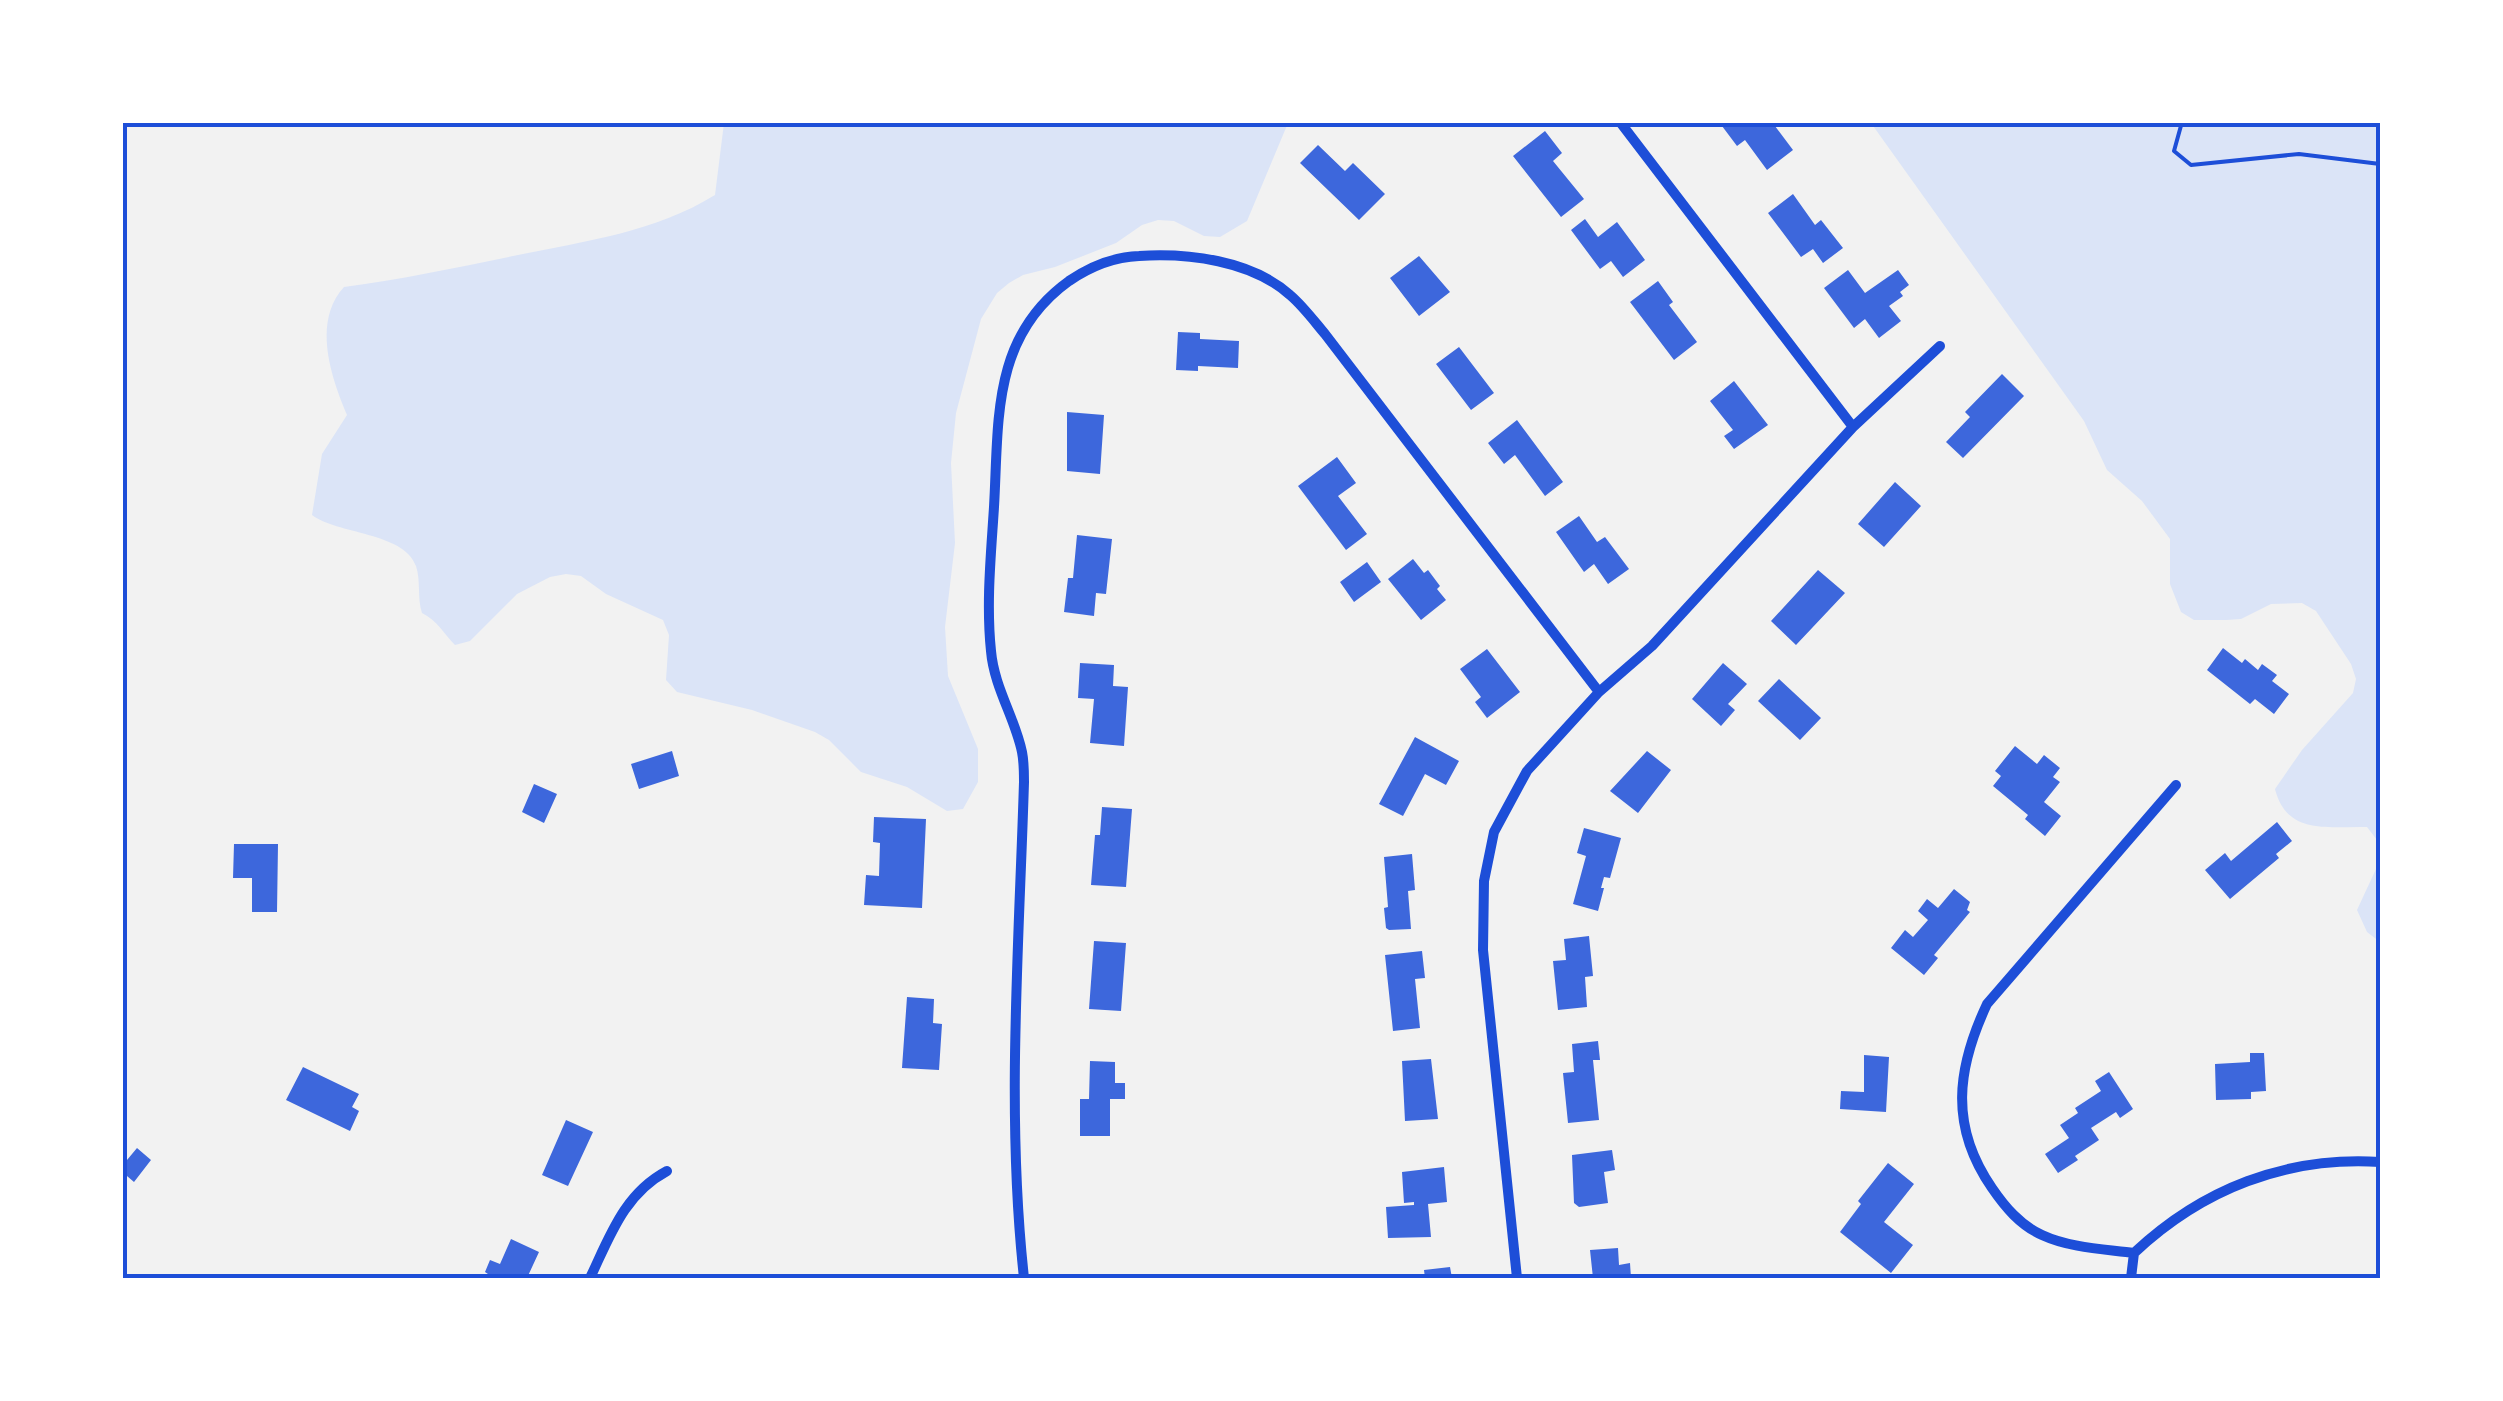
<svg xmlns="http://www.w3.org/2000/svg" width="2503" height="1401" viewBox="0 0 2503 1401" font-family="Bitter,serif">
<style>
.green{fill:#dbe4f7}
.building{fill:#3d67dc}
.lines{fill:none;stroke-linecap:round;stroke-linejoin:round}
.path{stroke:#1d4ed8;stroke-width:4}
.minor{stroke:#1d4ed8;stroke-width:10}
.neatline{fill:none;stroke:#1d4ed8;stroke-width:4}
</style>
<rect width="100%" height="100%" fill="#f2f2f2"/>
<path class="green" d="M724,123H1288L1247,221L1220,237L1204,236L1174,221L1158,220L1142,225L1116,243L1055,267L1023,275L1009,283L997,293L981,319L956,413L951,463L955,543L945,627L948,676L978,749V782L963,809L947,811L907,787L861,772L829,740L815,732L752,710L677,692L666,680L669,635L663,620L606,594L581,576L566,574L550,577L517,594L470,641L455,645C443,633 438,621 422,613C417,598 421,581 416,566C404,532 336,534 312,515L322,454L347,415C331,377 312,322 344,287C403,279 460,267 518,255C586,241 655,232 715,195Z
M1871,123H2380V942L2367,932L2357,910L2376,869L2377,840L2367,827C2328,826 2287,836 2275,789L2302,750L2353,693L2356,679L2351,664L2316,611L2302,603L2271,604L2241,619L2226,620H2194L2181,612L2170,584V539L2142,501L2107,470L2084,421Z"/>
<path class="building" d="M1719,122H1772L1793,150L1767,170L1745,140L1737,146Z
M1545,131L1562,153L1553,161L1584,199L1561,217L1513,156Z
M1318,145L1345,171L1353,163L1385,194L1359,220L1300,163Z
M1793,194L1815,225L1821,220L1843,248L1823,263L1813,249L1801,257L1768,213Z
M1585,219L1598,237L1617,222L1645,260L1623,277L1611,261L1600,269L1571,230Z
M1419,256L1450,292L1419,316L1390,278Z
M1848,270L1865,293L1898,270L1909,285L1900,292L1903,296L1889,306L1901,321L1879,338L1865,319L1854,328L1824,288Z
M1658,281L1673,302L1669,305L1697,342L1674,360L1630,302Z
M1178,332L1200,333V339L1239,341L1238,368L1198,366V371L1176,370Z
M1459,347L1494,393L1471,410L1436,364Z
M2002,374L2024,396L1963,458L1946,442L1970,417L1965,412Z
M1734,381L1768,425L1734,449L1724,436L1733,430L1710,401Z
M1067,412L1104,415L1100,474L1067,471Z
M1517,420L1563,482L1545,496L1515,455L1504,464L1488,443Z
M1337,457L1356,483L1338,496L1367,534L1346,550L1298,486Z
M1895,482L1921,506L1884,547L1858,524Z
M1579,516L1597,542L1605,537L1629,569L1608,584L1594,564L1584,572L1556,532Z
M1077,535L1112,539L1106,594L1096,593L1094,616L1064,612L1068,578H1073Z
M1413,559L1424,573L1428,570L1440,586L1437,589L1446,600L1421,620L1388,579Z
M1367,562L1381,582L1354,602L1340,582Z
M1818,570L1845,593L1796,645L1771,621Z
M2223,648L2242,663L2245,659L2258,670L2262,664L2277,675L2272,681L2289,694L2274,714L2255,699L2250,704L2207,670Z
M1487,649L1520,692L1487,718L1475,702L1481,697L1460,669Z
M1080,663L1114,665L1113,686L1128,687L1124,746L1090,743L1094,699L1078,698Z
M1723,663L1747,684L1728,704L1735,710L1721,726L1692,699Z
M1779,679L1821,718L1800,740L1758,701Z
M1415,737L1459,761L1446,785L1425,774L1403,816L1379,804Z
M2015,746L2037,764L2044,755L2060,768L2053,777L2060,782L2044,802L2061,816L2045,836L2025,819L2028,815L1993,786L2001,776L1995,771Z
M672,751L679,776L639,789L631,764Z
M1647,751L1671,770L1638,813L1610,791Z
M534,784L557,794L544,823L522,812Z
M1102,807L1132,809L1126,887L1091,885L1095,835H1100Z
M874,817L926,819L922,908L864,905L866,875L879,876L880,843L873,842Z
M2277,822L2292,841L2276,854L2279,858L2230,899L2205,870L2225,853L2231,861Z
M1584,828L1621,838L1610,878L1604,877L1601,888H1604L1598,911L1573,904L1586,856L1577,853Z
M234,844H278L277,912H252V878H233Z
M1412,854L1415,890L1408,891L1411,929L1389,930L1386,928L1384,908L1388,907L1384,857Z
M1954,889L1970,902L1967,910L1970,912L1934,955L1938,958L1924,975L1891,948L1905,930L1913,937L1928,920L1918,911L1927,899L1938,908Z
M1589,936L1593,976L1585,977L1587,1007L1558,1010L1553,961L1566,960L1564,939Z
M1094,941L1126,943L1121,1011L1089,1009Z
M1422,951L1425,978L1415,979L1420,1028L1393,1031L1385,955Z
M907,997L934,999L933,1023L942,1024L939,1070L902,1068Z
M1598,1041L1600,1060H1593L1599,1120L1568,1123L1563,1073L1574,1072L1572,1044Z
M2250,1053H2264L2266,1091L2251,1092V1099L2216,1100L2215,1064L2250,1062Z
M1864,1055L1889,1057L1886,1112L1840,1109L1841,1091L1864,1092Z
M1431,1059L1438,1119L1405,1121L1402,1061Z
M1090,1061L1115,1062V1083H1125V1099H1110V1136H1080V1099H1089Z
M303,1067L359,1094L352,1107L359,1111L350,1131L286,1100Z
M2109,1072L2133,1109L2120,1118L2116,1112L2091,1128L2099,1140L2075,1156L2078,1160L2058,1173L2045,1154L2069,1138L2060,1125L2078,1113L2075,1108L2101,1091L2095,1081Z
M566,1120L593,1132L568,1186L542,1175Z
M137,1148L151,1160L134,1182L127,1176L122,1182V1166Z
M1612,1150L1615,1170L1604,1172L1608,1203L1579,1207L1574,1203L1572,1155Z
M1888,1163L1914,1184L1884,1222L1913,1245L1891,1273L1840,1232L1861,1204L1858,1201Z
M1444,1167L1447,1202L1428,1204L1431,1237L1388,1238L1386,1207L1414,1205V1202L1404,1203L1402,1172Z
M511,1239L539,1252L527,1278H494L485,1272L490,1260L500,1264Z
M1618,1248L1619,1265L1630,1263L1631,1278H1593L1590,1250Z
M1450,1267L1452,1278H1425L1424,1270Z"/>
<g class="lines">
<path class="path" d="M2182,122L2174,151L2191,165L2299,154L2380,164"/>
<path class="minor" d="M1620,122L1853,427
M2134,1253C2104,1249 2070,1248 2042,1235C2020,1225 2005,1207 1992,1188C1949,1126 1957,1068 1987,1004L2176,785
M590,1278C610,1236 624,1194 667,1171
M1024,1278C1006,1114 1019,948 1024,782C1024,773 1024,762 1022,752C1015,718 994,687 991,651C986,603 991,555 994,507C999,421 991,337 1069,281C1091,266 1113,257 1139,256C1188,253 1251,260 1290,295C1303,306 1314,321 1325,334L1599,692
M1517,1278L1483,950L1484,881L1494,832L1527,771L1599,692L1652,646L1853,427L1940,346
M2131,1278L2134,1253C2202,1189 2286,1156 2380,1162"/>
</g>
<rect width="2503" height="1401" fill="none" stroke="#ffffff" stroke-width="250"/>
<rect x="125" y="125" width="2253" height="1151" class="neatline"/>
</svg>
